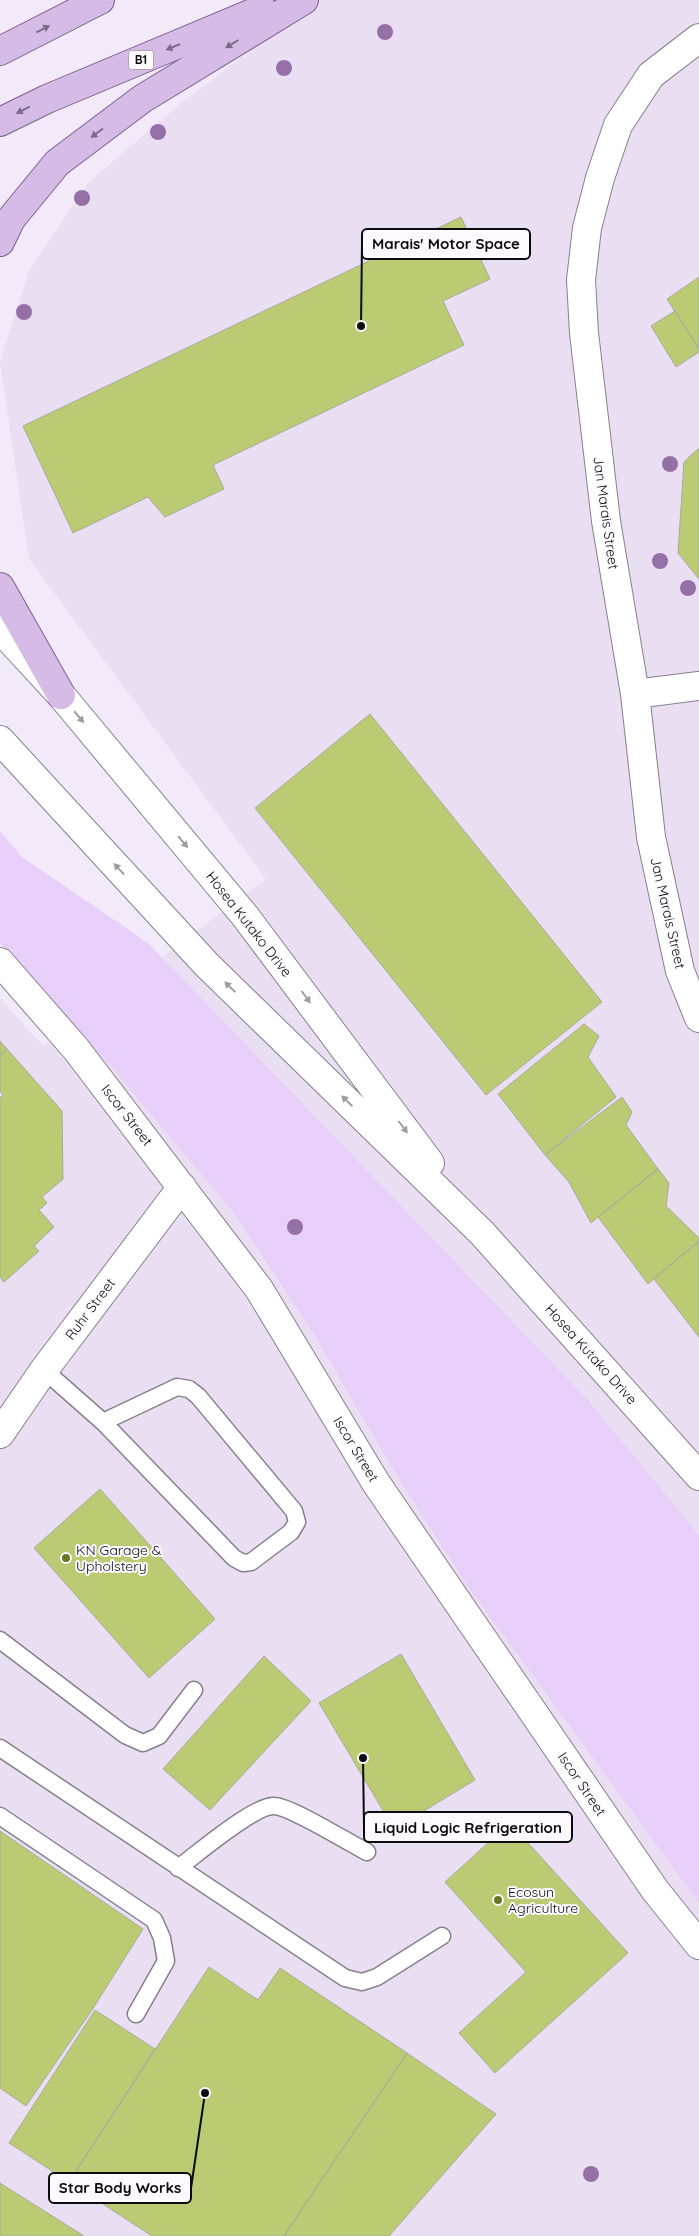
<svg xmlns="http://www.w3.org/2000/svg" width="699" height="2236" viewBox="0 0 699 2236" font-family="Quicksand,sans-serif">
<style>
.built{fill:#e9def2}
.green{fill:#e8cffa}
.building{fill:#bbcb74;stroke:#a7aa9c}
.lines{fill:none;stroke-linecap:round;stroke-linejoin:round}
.lane-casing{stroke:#87808c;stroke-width:19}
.street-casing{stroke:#87808c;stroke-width:30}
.secondary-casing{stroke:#87808c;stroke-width:30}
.primary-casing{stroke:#7d6090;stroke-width:30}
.lane{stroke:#fff;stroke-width:16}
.street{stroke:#fff;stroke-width:28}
.secondary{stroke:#fff;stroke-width:28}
.primary{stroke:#d5bbe6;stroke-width:28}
.tree{fill:#9570a7}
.oneway{fill:#7b6c85}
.oneway2{fill:#9e9d9f}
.poi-dot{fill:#6a7621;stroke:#fdf9ff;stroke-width:2}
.labels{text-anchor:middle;stroke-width:4;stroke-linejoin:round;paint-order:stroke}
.shield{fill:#fdf9ff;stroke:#555257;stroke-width:1}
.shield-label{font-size:12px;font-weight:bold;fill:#0d0b0f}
.street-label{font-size:14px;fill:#0d0b0f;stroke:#fdf9ff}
.poi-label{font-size:14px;fill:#0d0b0f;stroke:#fdf9ff;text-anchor:start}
.leader{fill:none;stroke:#0d0b0f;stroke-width:2}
.callout-dot{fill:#0d0b0f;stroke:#fdf9ff;stroke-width:2}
.callout{fill:#fdf9ff;stroke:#0d0b0f;stroke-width:2}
.callout-label{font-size:15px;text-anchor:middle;font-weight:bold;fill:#0d0b0f}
</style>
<rect width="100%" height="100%" fill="#f2eaf8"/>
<path class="built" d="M315,0H699V2236H0V998L43,1046L266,879L29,559L0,362L29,271L88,183L178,106Z"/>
<path class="green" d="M0,831L22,857L148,943L586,1398L699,1535V1903L467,1585L394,1471L317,1339L234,1213L113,1069L0,943Z"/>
<path class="building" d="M461,217L490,279L443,301L464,345L213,465L224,489L165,517L148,497L73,533L23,426Z
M699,277V349L667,299Z
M675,311L699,349V352L676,367L651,326Z
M699,448V579L678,553L684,462Z
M370,714L602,1002L486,1095L255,808Z
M584,1024L599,1036L588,1057L616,1097L545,1155L498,1094Z
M0,1041L7,1049L0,1055Z
M7,1049L62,1111L63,1179L42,1197L47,1203L39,1210L54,1227L34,1246L39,1251L4,1282L0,1277V1098L3,1095L0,1091V1055Z
M622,1097L632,1112L626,1125L658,1169L591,1223L569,1182L545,1155Z
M658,1169L669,1183L666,1206L699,1238V1241L648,1284L598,1217Z
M699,1241V1337L654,1279Z
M100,1489L215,1619L149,1678L34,1548Z
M401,1654L475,1780L394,1829L319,1703Z
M264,1656L311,1701L210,1810L163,1769Z
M510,1823L628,1953L495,2073L459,2033L526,1972L445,1882Z
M0,1831L143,1929L92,2010L26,2106L0,2088Z
M209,1967L258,2000L280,1968L407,2053L284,2236H152L69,2182Z
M95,2010L155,2049L69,2182L9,2143Z
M407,2053L496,2114L389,2236H284Z
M0,2183L84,2236H0Z"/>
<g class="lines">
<defs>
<path id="lane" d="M44,1370L103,1422L234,1558L243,1563L251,1562L291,1532L297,1522L294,1511L198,1396L189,1389L177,1387L103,1422
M0,1640L125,1735L143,1743L159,1736L194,1690
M0,1748L345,1978L362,1982L377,1977L442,1936
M0,1816L154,1920L162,1938L166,1961L136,2014
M178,1868C196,1855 254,1805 274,1806C290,1806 349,1843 367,1852"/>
<path id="street" d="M699,38L651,75L618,125L600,178L587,228L581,280L584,333L606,521L635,694L651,837L680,971L699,1018
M635,694L699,686
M0,962L76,1049L259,1289L376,1483L655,1890L699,1945
M0,1434L44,1370L182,1187"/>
<path id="secondary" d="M0,629L61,695L245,916L430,1163
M0,740L207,965L482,1233L699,1476"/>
<path id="primary" d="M0,51L100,0
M0,122L47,99L262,9
M0,242L11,219L57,163L142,99L304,0
M0,587L61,695"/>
</defs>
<use href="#lane" class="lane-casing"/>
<use href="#street" class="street-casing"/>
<use href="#secondary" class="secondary-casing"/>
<use href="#primary" class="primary-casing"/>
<use href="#lane" class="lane"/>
<use href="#street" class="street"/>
<use href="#secondary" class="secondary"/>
<use href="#primary" class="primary"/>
</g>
<g class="tree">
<circle cx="385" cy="32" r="8"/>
<circle cx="284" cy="68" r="8"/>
<circle cx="158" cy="132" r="8"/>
<circle cx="82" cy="198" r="8"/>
<circle cx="24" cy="312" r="8"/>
<circle cx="670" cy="464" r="8"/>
<circle cx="660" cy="561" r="8"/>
<circle cx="688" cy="588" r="8"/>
<circle cx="295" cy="1227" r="8"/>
<circle cx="591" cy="2174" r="8"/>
</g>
<defs><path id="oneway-solid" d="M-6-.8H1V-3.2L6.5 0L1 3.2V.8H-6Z" transform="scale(1.25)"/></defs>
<g class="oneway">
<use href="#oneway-solid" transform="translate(43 29) rotate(-27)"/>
<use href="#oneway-solid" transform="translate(232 44) rotate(148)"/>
<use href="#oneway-solid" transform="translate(173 47) rotate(158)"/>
<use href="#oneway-solid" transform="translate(23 110) rotate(153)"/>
<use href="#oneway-solid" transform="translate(97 133) rotate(143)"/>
</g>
<g class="oneway2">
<use href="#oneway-solid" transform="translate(79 717) rotate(50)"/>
<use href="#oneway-solid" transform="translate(183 842) rotate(50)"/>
<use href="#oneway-solid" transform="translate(119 869) rotate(-133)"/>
<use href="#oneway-solid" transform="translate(230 987) rotate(-136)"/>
<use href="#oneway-solid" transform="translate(306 997) rotate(53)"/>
<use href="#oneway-solid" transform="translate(347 1101) rotate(-136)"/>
<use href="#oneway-solid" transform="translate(403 1127) rotate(53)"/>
</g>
<g class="poi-dot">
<circle cx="66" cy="1558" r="5"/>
<circle cx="498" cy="1900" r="5"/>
</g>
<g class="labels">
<rect class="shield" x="128.5" y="50.5" width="25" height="19" rx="4"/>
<g class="shield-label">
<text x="141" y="64">B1</text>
</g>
<g class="street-label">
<text transform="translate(606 513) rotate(82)" y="5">Jan Marais Street</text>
<text transform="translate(668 913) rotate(77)" y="5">Jan Marais Street</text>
<text transform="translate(249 924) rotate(52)" y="5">Hosea Kutako Drive</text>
<text transform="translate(127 1115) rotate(52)" y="5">Iscor Street</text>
<text transform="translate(90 1309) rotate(-53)" y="5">Ruhr Street</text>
<text transform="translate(591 1354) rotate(48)" y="5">Hosea Kutako Drive</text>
<text transform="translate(356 1449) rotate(59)" y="5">Iscor Street</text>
<text transform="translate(582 1784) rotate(56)" y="5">Iscor Street</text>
</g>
<g class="poi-label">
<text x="76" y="1555">KN Garage &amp;<tspan x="76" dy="16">Upholstery</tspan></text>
<text x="508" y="1897">Ecosun<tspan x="508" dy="16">Agriculture</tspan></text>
</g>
</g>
<path class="leader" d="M361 326L362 244M363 1758L364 1827M205 2093L191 2188"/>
<g class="callout-dot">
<circle cx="361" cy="326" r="5"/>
<circle cx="363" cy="1758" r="5"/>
<circle cx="205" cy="2093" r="5"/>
</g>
<g class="callout">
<rect x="362" y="229" width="168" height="30" rx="5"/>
<rect x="364" y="1812" width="208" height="30" rx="5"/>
<rect x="49" y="2173" width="142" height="30" rx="5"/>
</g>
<g class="callout-label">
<text x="446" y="249">Marais' Motor Space</text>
<text x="468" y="1833">Liquid Logic Refrigeration</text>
<text x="120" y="2193">Star Body Works</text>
</g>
</svg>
